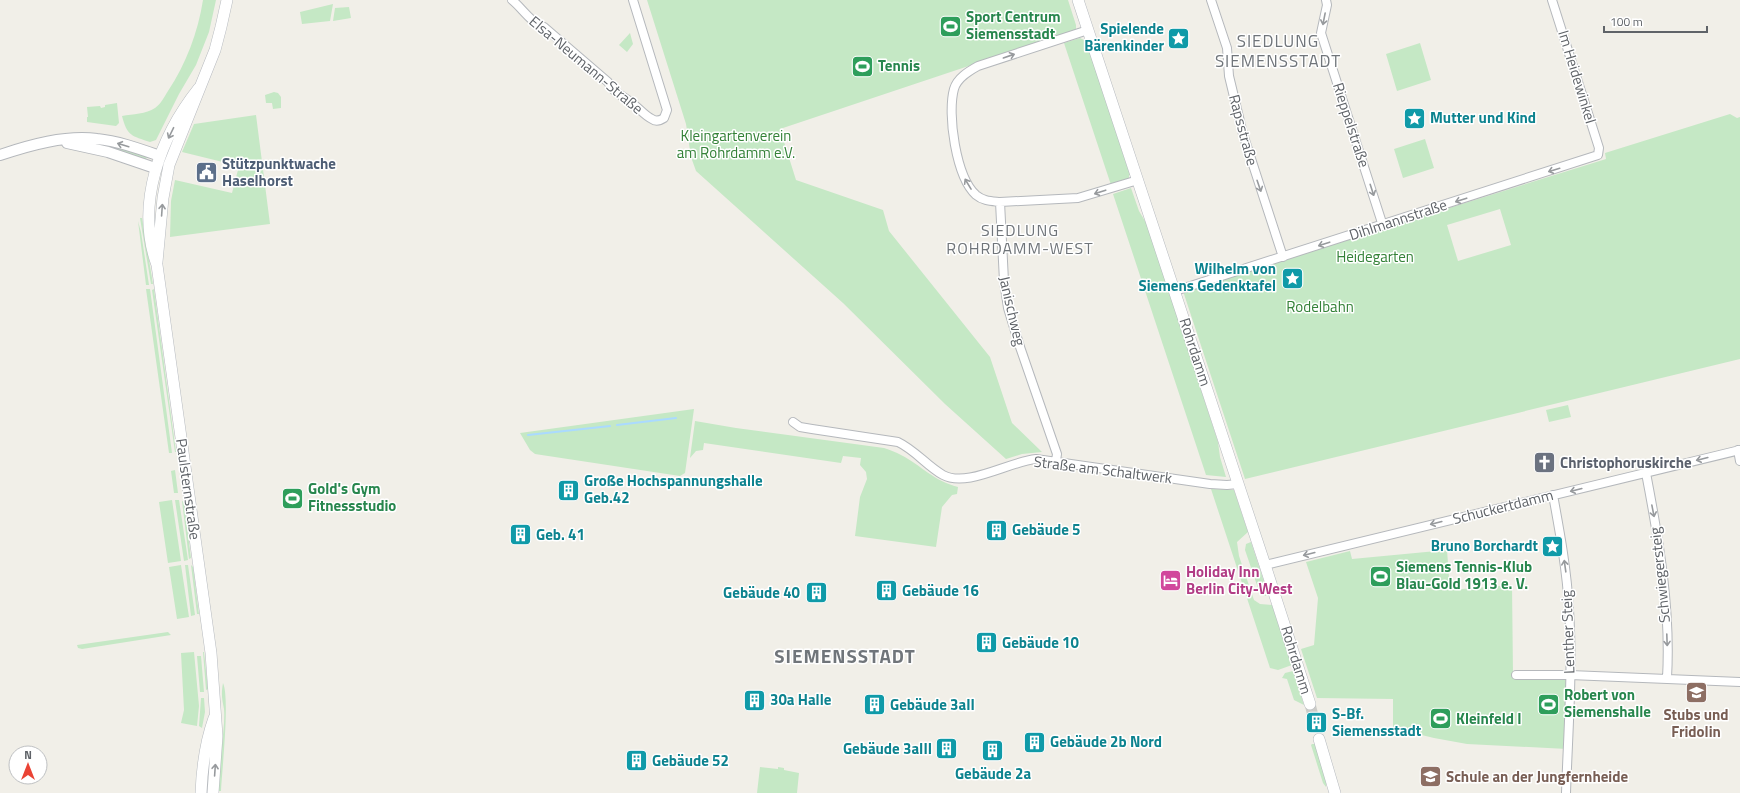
<svg xmlns="http://www.w3.org/2000/svg" width="1740" height="793" viewBox="0 0 1740 793" font-family="'Titillium Web',sans-serif">
<style>
.green{fill:#c5e8c5;fill-rule:evenodd}
.lines{fill:none;stroke-linecap:round;stroke-linejoin:round}
.stream{stroke:#aadaff;stroke-width:2}
.secondary-tunnel{stroke:#ccccc8;stroke-width:11;stroke-dasharray:11 5.5;stroke-linecap:butt}
.minor-casing{stroke:#b5b8bc;stroke-width:10}
.tertiary-casing{stroke:#b5b8bc;stroke-width:12}
.secondary-casing{stroke:#b6babf;stroke-width:12}
.minor{stroke:#fff;stroke-width:8}
.tertiary{stroke:#fff;stroke-width:10}
.secondary{stroke:#fff;stroke-width:11}
.oneway{stroke:#979a9d}
.labels{text-anchor:middle;stroke-width:3;stroke-linejoin:round;paint-order:stroke}
.leisure-label{font-size:15px;font-weight:bold;fill:#27864d;stroke:#fff;text-anchor:start}
.culture-label{font-size:15px;font-weight:bold;fill:#0d838f;stroke:#fff;text-anchor:start}
.street-label{font-size:15px;fill:#5f6368;stroke:#fff}
.park-label{font-size:15px;fill:#348238;stroke:#fff}
.service-label{font-size:15px;font-weight:bold;fill:#4e5e75;stroke:#fff;text-anchor:start}
.worship-label{font-size:15px;font-weight:bold;fill:#5b616d;stroke:#fff;text-anchor:start}
.hotel-label{font-size:15px;font-weight:bold;fill:#b23c85;stroke:#fff;text-anchor:start}
.education-label{font-size:15px;font-weight:bold;fill:#785e54;stroke:#fff}
.neighbourhood-label{font-size:16px;letter-spacing:1px;fill:#70757a;stroke:#fff}
.quarter-label{font-size:17px;letter-spacing:1px;fill:#70757a;stroke:#fff}
.district-label{font-size:19px;font-weight:bold;letter-spacing:1px;fill:#70757a;stroke:#fff}
</style>
<rect width="100%" height="100%" fill="#f1efe8"/>
<path class="green" d="M203,0H216L209,32L196,65L179,94L156,140L150,142C132,136 127,136 122,116C133,114 146,114 155,108C161,104 164,97 168,91C186,64 198,32 203,0Z
M647,0H1068L1076,25V30L780,129L796,180L883,210L889,231L990,357L1012,423L1042,452L1022,454L1006,459L945,404L843,303L696,171L691,157L686,124Z
M333,4L330,21L302,24L300,12Z
M349,7L351,18L333,21L335,8Z
M630,33L633,44L627,52L619,45Z
M1080,38L1086,41L1130,175H1129V179L1111,185L1064,43Z
M1420,43L1431,80L1397,91L1386,54Z
M274,92L278,93L281,97V108L273,109L272,103H266L265,95Z
M117,103L119,123L116,126L87,122V117H88L87,107L100,106L101,108L105,107V105Z
M1730,114L1737,118L1740,117V359L1245,479L1183,291L1606,159L1605,153ZM1500,209L1511,245L1458,261L1447,225Z
M256,115L270,224L170,237L171,201L175,180L232,193L239,166L182,152L194,124Z
M1425,139L1434,168L1403,178L1394,149Z
M99,142L148,155L146,159L91,143Z
M1131,188L1139,211L1148,226L1218,442L1220,457L1226,477L1206,475L1113,194Z
M140,218H142L153,284H151Z
M138,221L141,232L149,285H146Z
M146,289H150L172,453H169Z
M154,289L176,452H175L152,290Z
M1568,405L1571,417L1549,422L1546,410Z
M694,409L685,473L680,476L535,454L530,450L520,433Z
M695,421L736,428L884,448C890,450 896,452 901,455C922,466 934,481 958,487L957,494L952,495L942,507L936,547L855,536L860,497L867,479L866,472L860,465L861,458L843,456L841,463L704,443L703,450L696,451L690,458Z
M175,470L178,493H174L171,471Z
M1211,489L1234,490L1248,532L1237,542L1239,556L1254,600L1260,604L1272,605L1292,665L1278,670L1270,668Z
M172,500L181,561L168,563L159,502Z
M175,500H179L188,560L184,561Z
M182,501L184,502L191,558L189,559Z
M1251,542L1268,594L1266,596L1260,594L1245,550L1246,544Z
M1447,550L1450,590L1512,585L1513,675H1570L1567,749L1467,744L1434,738L1393,728V699L1317,698L1301,649L1314,645L1318,598L1306,562L1350,551L1352,559Z
M181,565L189,617L177,619L169,567Z
M185,565H188L195,615L191,616Z
M191,565L193,567L199,614H197Z
M168,632L171,635L82,649L78,648L77,645Z
M194,652L199,706L197,726L181,723L184,710L181,653Z
M203,652H204L208,689L206,690Z
M197,656H201L204,692H200Z
M1293,671L1304,705L1294,700L1287,679L1282,678L1285,673Z
M223,683C230,698 222,770 221,791H217L220,747L222,745C223,734 225,720 224,709C222,699 221,694 223,683Z
M201,698H204L205,712L202,728L199,726Z
M1312,744H1315L1326,779V787L1323,783L1311,745Z
M760,767L778,769V767L784,768V770L799,773L797,793H757Z"/>
<g class="lines">
<path class="stream" d="M617,425L676,418
M528,435L610,426"/>
<path class="secondary-tunnel" d="M1310,704L1319,739"/>
<defs>
<path id="minor" d="M512,0C523,9 530,22 544,27L608,82C613,93 624,96 632,103C639,108 645,116 652,119C656,122 661,120 664,118L667,110L633,0
M1211,0L1227,48L1229,76L1243,134L1283,257
M1326,0L1327,5L1321,33L1383,226
M1088,30L978,66C969,71 957,78 954,89C947,114 956,177 976,195C983,201 991,201 1000,202L1078,198L1138,180
M1000,202L1004,281L1008,308L1020,347L1057,454L1056,461
M1175,291L1598,155L1599,148L1552,0
M793,422L800,427L812,429L898,442C915,450 927,466 943,475C967,488 1008,462 1036,459L1210,484L1227,485L1238,484
M1738,450L1740,461
M1646,473C1659,541 1671,609 1667,678
M1553,495C1560,533 1567,571 1569,610C1573,671 1568,732 1566,793
M1265,565L1740,450
M1516,675H1570L1740,682"/>
<path id="tertiary" d="M67,143L108,152L155,168
M0,155C30,145 65,135 97,139C118,141 140,149 160,156"/>
<path id="secondary" d="M1078,0L1265,565L1310,704
M199,88C160,137 135,204 157,265L211,653L217,736L213,793
M157,262L163,198L169,165L215,50L221,27L227,0
M1319,739L1335,793
M201,793C202,767 205,743 214,718"/>
</defs>
<use href="#minor" class="minor-casing"/>
<use href="#tertiary" class="tertiary-casing"/>
<use href="#secondary" class="secondary-casing"/>
<use href="#minor" class="minor"/>
<use href="#tertiary" class="tertiary"/>
<use href="#secondary" class="secondary"/>
</g>
<defs><path id="oneway-shaft" d="M-6 0H5M1.5-3L5.5 0L1.5 3" fill="none" stroke-width="1.6" stroke-linecap="round" stroke-linejoin="round"/></defs>
<g class="oneway">
<use href="#oneway-shaft" transform="translate(1324 19) rotate(101)"/>
<use href="#oneway-shaft" transform="translate(1009 56) rotate(-19)"/>
<use href="#oneway-shaft" transform="translate(171 133) rotate(116)"/>
<use href="#oneway-shaft" transform="translate(123 145) rotate(-163)"/>
<use href="#oneway-shaft" transform="translate(1554 170) rotate(163)"/>
<use href="#oneway-shaft" transform="translate(968 184) rotate(-121)"/>
<use href="#oneway-shaft" transform="translate(1259 186) rotate(71)"/>
<use href="#oneway-shaft" transform="translate(1372 190) rotate(72)"/>
<use href="#oneway-shaft" transform="translate(1100 192) rotate(162)"/>
<use href="#oneway-shaft" transform="translate(1461 200) rotate(162)"/>
<use href="#oneway-shaft" transform="translate(162 210) rotate(-86)"/>
<use href="#oneway-shaft" transform="translate(1324 244) rotate(162)"/>
<use href="#oneway-shaft" transform="translate(1702 459) rotate(166)"/>
<use href="#oneway-shaft" transform="translate(1576 490) rotate(166)"/>
<use href="#oneway-shaft" transform="translate(1653 511) rotate(79)"/>
<use href="#oneway-shaft" transform="translate(1436 523) rotate(166)"/>
<use href="#oneway-shaft" transform="translate(1309 554) rotate(166)"/>
<use href="#oneway-shaft" transform="translate(1565 566) rotate(-98)"/>
<use href="#oneway-shaft" transform="translate(1667 640) rotate(88)"/>
<use href="#oneway-shaft" transform="translate(215 770) rotate(-86)"/>
</g>
<defs>
<symbol id="stadium-square" viewBox="-11 -11 22 22"><rect x="-9" y="-9" width="18" height="18" rx="4" fill="#2e9e5b" stroke="#fff"/><path d="M0-5a6.5 5 0 1 0 0 10a6.5 5 0 1 0 0-10ZM-3.5-1.8h7v3.6h-7Z" fill="#fff"/></symbol>
<symbol id="sight-square" viewBox="-11 -11 22 22"><rect x="-9" y="-9" width="18" height="18" rx="4" fill="#0f9aa8" stroke="#fff"/><path d="M0-6L1.8-2.2L6-1.7L2.9 1.2L3.7 5.4L0 3.3L-3.7 5.4L-2.9 1.2L-6-1.7L-1.8-2.2Z" fill="#fff"/></symbol>
<symbol id="civic-square" viewBox="-11 -11 22 22"><rect x="-9" y="-9" width="18" height="18" rx="4" fill="#5c6f8a" stroke="#fff"/><path d="M-.6-6.5H3V-4.5H.6V-3L4-1V1h2V6H-6V1h2V-1L-.6-3ZM-1.2 2.5V6h2.4V2.5Z" fill="#fff"/></symbol>
<symbol id="church-square" viewBox="-11 -11 22 22"><rect x="-9" y="-9" width="18" height="18" rx="4" fill="#6b7280" stroke="#fff"/><path d="M-1.2-6h2.4v3.5h3.3v2.4h-3.3V6h-2.4V-.1h-3.3v-2.4h3.3Z" fill="#fff"/></symbol>
<symbol id="building-square" viewBox="-11 -11 22 22"><rect x="-9" y="-9" width="18" height="18" rx="4" fill="#0f9aa8" stroke="#fff"/><path d="M-4-6H4V6H1V3H-1V6H-4ZM-2.5-4.3h1.7v1.8h-1.7ZM.8-4.3h1.7v1.8H.8ZM-2.5-1h1.7V.8h-1.7ZM.8-1h1.7V.8H.8Z" fill="#fff"/></symbol>
<symbol id="hotel-square" viewBox="-11 -11 22 22"><rect x="-9" y="-9" width="18" height="18" rx="4" fill="#d1479c" stroke="#fff"/><path d="M-6-4.5h1.5V1H6V5H4.5V3h-9V5H-6ZM-4 0a1.8 1.8 0 1 1 3.6 0ZM.5 0V-2.5h3Q6-2.5 6 0Z" fill="#fff"/></symbol>
<symbol id="school-square" viewBox="-11 -11 22 22"><rect x="-9" y="-9" width="18" height="18" rx="4" fill="#8d6e63" stroke="#fff"/><path d="M0-5L7-2L0 1L-7-2ZM-4 1L0 2.5L4 1V4Q0 6-4 4Z" fill="#fff"/></symbol>
</defs>
<g fill-rule="evenodd">
<use href="#stadium-square" x="938" y="14" width="25" height="25"/>
<use href="#sight-square" x="1166" y="26" width="25" height="25"/>
<use href="#stadium-square" x="850" y="54" width="25" height="25"/>
<use href="#sight-square" x="1402" y="106" width="25" height="25"/>
<use href="#civic-square" x="194" y="160" width="25" height="25"/>
<use href="#sight-square" x="1280" y="266" width="25" height="25"/>
<use href="#church-square" x="1532" y="450" width="25" height="25"/>
<use href="#building-square" x="556" y="478" width="25" height="25"/>
<use href="#stadium-square" x="280" y="486" width="25" height="25"/>
<use href="#building-square" x="984" y="518" width="25" height="25"/>
<use href="#building-square" x="508" y="522" width="25" height="25"/>
<use href="#sight-square" x="1540" y="534" width="25" height="25"/>
<use href="#stadium-square" x="1368" y="564" width="25" height="25"/>
<use href="#hotel-square" x="1158" y="568" width="25" height="25"/>
<use href="#building-square" x="874" y="578" width="25" height="25"/>
<use href="#building-square" x="804" y="580" width="25" height="25"/>
<use href="#building-square" x="974" y="630" width="25" height="25"/>
<use href="#school-square" x="1684" y="680" width="25" height="25"/>
<use href="#building-square" x="742" y="688" width="25" height="25"/>
<use href="#stadium-square" x="1536" y="692" width="25" height="25"/>
<use href="#building-square" x="862" y="692" width="25" height="25"/>
<use href="#stadium-square" x="1428" y="706" width="25" height="25"/>
<use href="#building-square" x="1304" y="710" width="25" height="25"/>
<use href="#building-square" x="1022" y="730" width="25" height="25"/>
<use href="#building-square" x="934" y="736" width="25" height="25"/>
<use href="#building-square" x="980" y="738" width="25" height="25"/>
<use href="#building-square" x="624" y="748" width="25" height="25"/>
<use href="#school-square" x="1418" y="764" width="25" height="25"/>
</g>
<g class="labels">
<g class="leisure-label">
<text x="966" y="22">Sport Centrum<tspan x="966" dy="17">Siemensstadt</tspan></text>
<text x="878" y="71">Tennis</text>
<text x="308" y="494">Gold's Gym<tspan x="308" dy="17">Fitnessstudio</tspan></text>
<text x="1396" y="572">Siemens Tennis-Klub<tspan x="1396" dy="17">Blau-Gold 1913 e. V.</tspan></text>
<text x="1564" y="700">Robert von<tspan x="1564" dy="17">Siemenshalle</tspan></text>
<text x="1456" y="724">Kleinfeld I</text>
</g>
<g class="culture-label">
<text x="1164" y="34" text-anchor="end">Spielende<tspan x="1164" dy="17">Bärenkinder</tspan></text>
<text x="1430" y="123">Mutter und Kind</text>
<text x="1276" y="274" text-anchor="end">Wilhelm von<tspan x="1276" dy="17">Siemens Gedenktafel</tspan></text>
<text x="584" y="486">Große Hochspannungshalle<tspan x="584" dy="17">Geb.42</tspan></text>
<text x="1012" y="535">Gebäude 5</text>
<text x="536" y="540">Geb. 41</text>
<text x="1538" y="551" text-anchor="end">Bruno Borchardt</text>
<text x="902" y="596">Gebäude 16</text>
<text x="800" y="598" text-anchor="end">Gebäude 40</text>
<text x="1002" y="648">Gebäude 10</text>
<text x="770" y="705">30a Halle</text>
<text x="890" y="710">Gebäude 3aII</text>
<text x="1332" y="719">S-Bf.<tspan x="1332" dy="17">Siemensstadt</tspan></text>
<text x="1050" y="747">Gebäude 2b Nord</text>
<text x="932" y="754" text-anchor="end">Gebäude 3aIII</text>
<text x="652" y="766">Gebäude 52</text>
<text x="993" y="779" text-anchor="middle">Gebäude 2a</text>
</g>
<g class="street-label">
<text transform="translate(586 65) rotate(40)" y="5">Elsa-Neumann-Straße</text>
<text transform="translate(1577 77) rotate(73)" y="5">Im Heidewinkel</text>
<text transform="translate(1351 125) rotate(72)" y="5">Rieppelstraße</text>
<text transform="translate(1243 130) rotate(75)" y="5">Rapsstraße</text>
<text transform="translate(1398 220) rotate(-18)" y="5">Dihlmannstraße</text>
<text transform="translate(1012 311) rotate(77)" y="5">Janischweg</text>
<text transform="translate(1195 352) rotate(72)" y="5">Rohrdamm</text>
<text transform="translate(1103 470) rotate(7)" y="5">Straße am Schaltwerk</text>
<text transform="translate(188 489) rotate(82)" y="5">Paulsternstraße</text>
<text transform="translate(1503 507) rotate(-14)" y="5">Schuckertdamm</text>
<text transform="translate(1660 575) rotate(-96)" y="5">Schwiegersteig</text>
<text transform="translate(1568 632) rotate(-92)" y="5">Lenther Steig</text>
<text transform="translate(1296 660) rotate(73)" y="5">Rohrdamm</text>
</g>
<g class="park-label">
<text x="736" y="141">Kleingartenverein<tspan x="736" dy="17">am Rohrdamm e.V.</tspan></text>
<text x="1375" y="262">Heidegarten</text>
<text x="1320" y="312">Rodelbahn</text>
</g>
<g class="service-label">
<text x="222" y="169">Stützpunktwache<tspan x="222" dy="17">Haselhorst</tspan></text>
</g>
<g class="worship-label">
<text x="1560" y="468">Christophoruskirche</text>
</g>
<g class="hotel-label">
<text x="1186" y="577">Holiday Inn<tspan x="1186" dy="17">Berlin City-West</tspan></text>
</g>
<g class="education-label">
<text x="1696" y="720">Stubs und<tspan x="1696" dy="17">Fridolin</tspan></text>
<text x="1446" y="782" text-anchor="start">Schule an der Jungfernheide</text>
</g>
<g class="neighbourhood-label">
<text x="1020" y="236">SIEDLUNG<tspan x="1020" dy="18">ROHRDAMM-WEST</tspan></text>
</g>
<g class="quarter-label">
<text x="1278" y="47">SIEDLUNG<tspan x="1278" dy="20">SIEMENSSTADT</tspan></text>
</g>
<g class="district-label">
<text x="845" y="663">SIEMENSSTADT</text>
</g>
</g>
<g transform="translate(28 765)"><circle r="19" fill="#ffffff" stroke="#bfc1c3"/>
<path d="M0-3L7 15L0 10L-7 15Z" fill="#ea4335"/>
<text y="-6" font-size="11" font-weight="bold" text-anchor="middle" fill="#5f6368">N</text>
</g>
<path d="M1604 26v6h103v-6" fill="none" stroke="#5f6368" stroke-width="2"/>
<text x="1610" y="26" font-size="12" fill="#5f6368" stroke="#ffffff" stroke-width="3" paint-order="stroke">100 m</text>
</svg>
